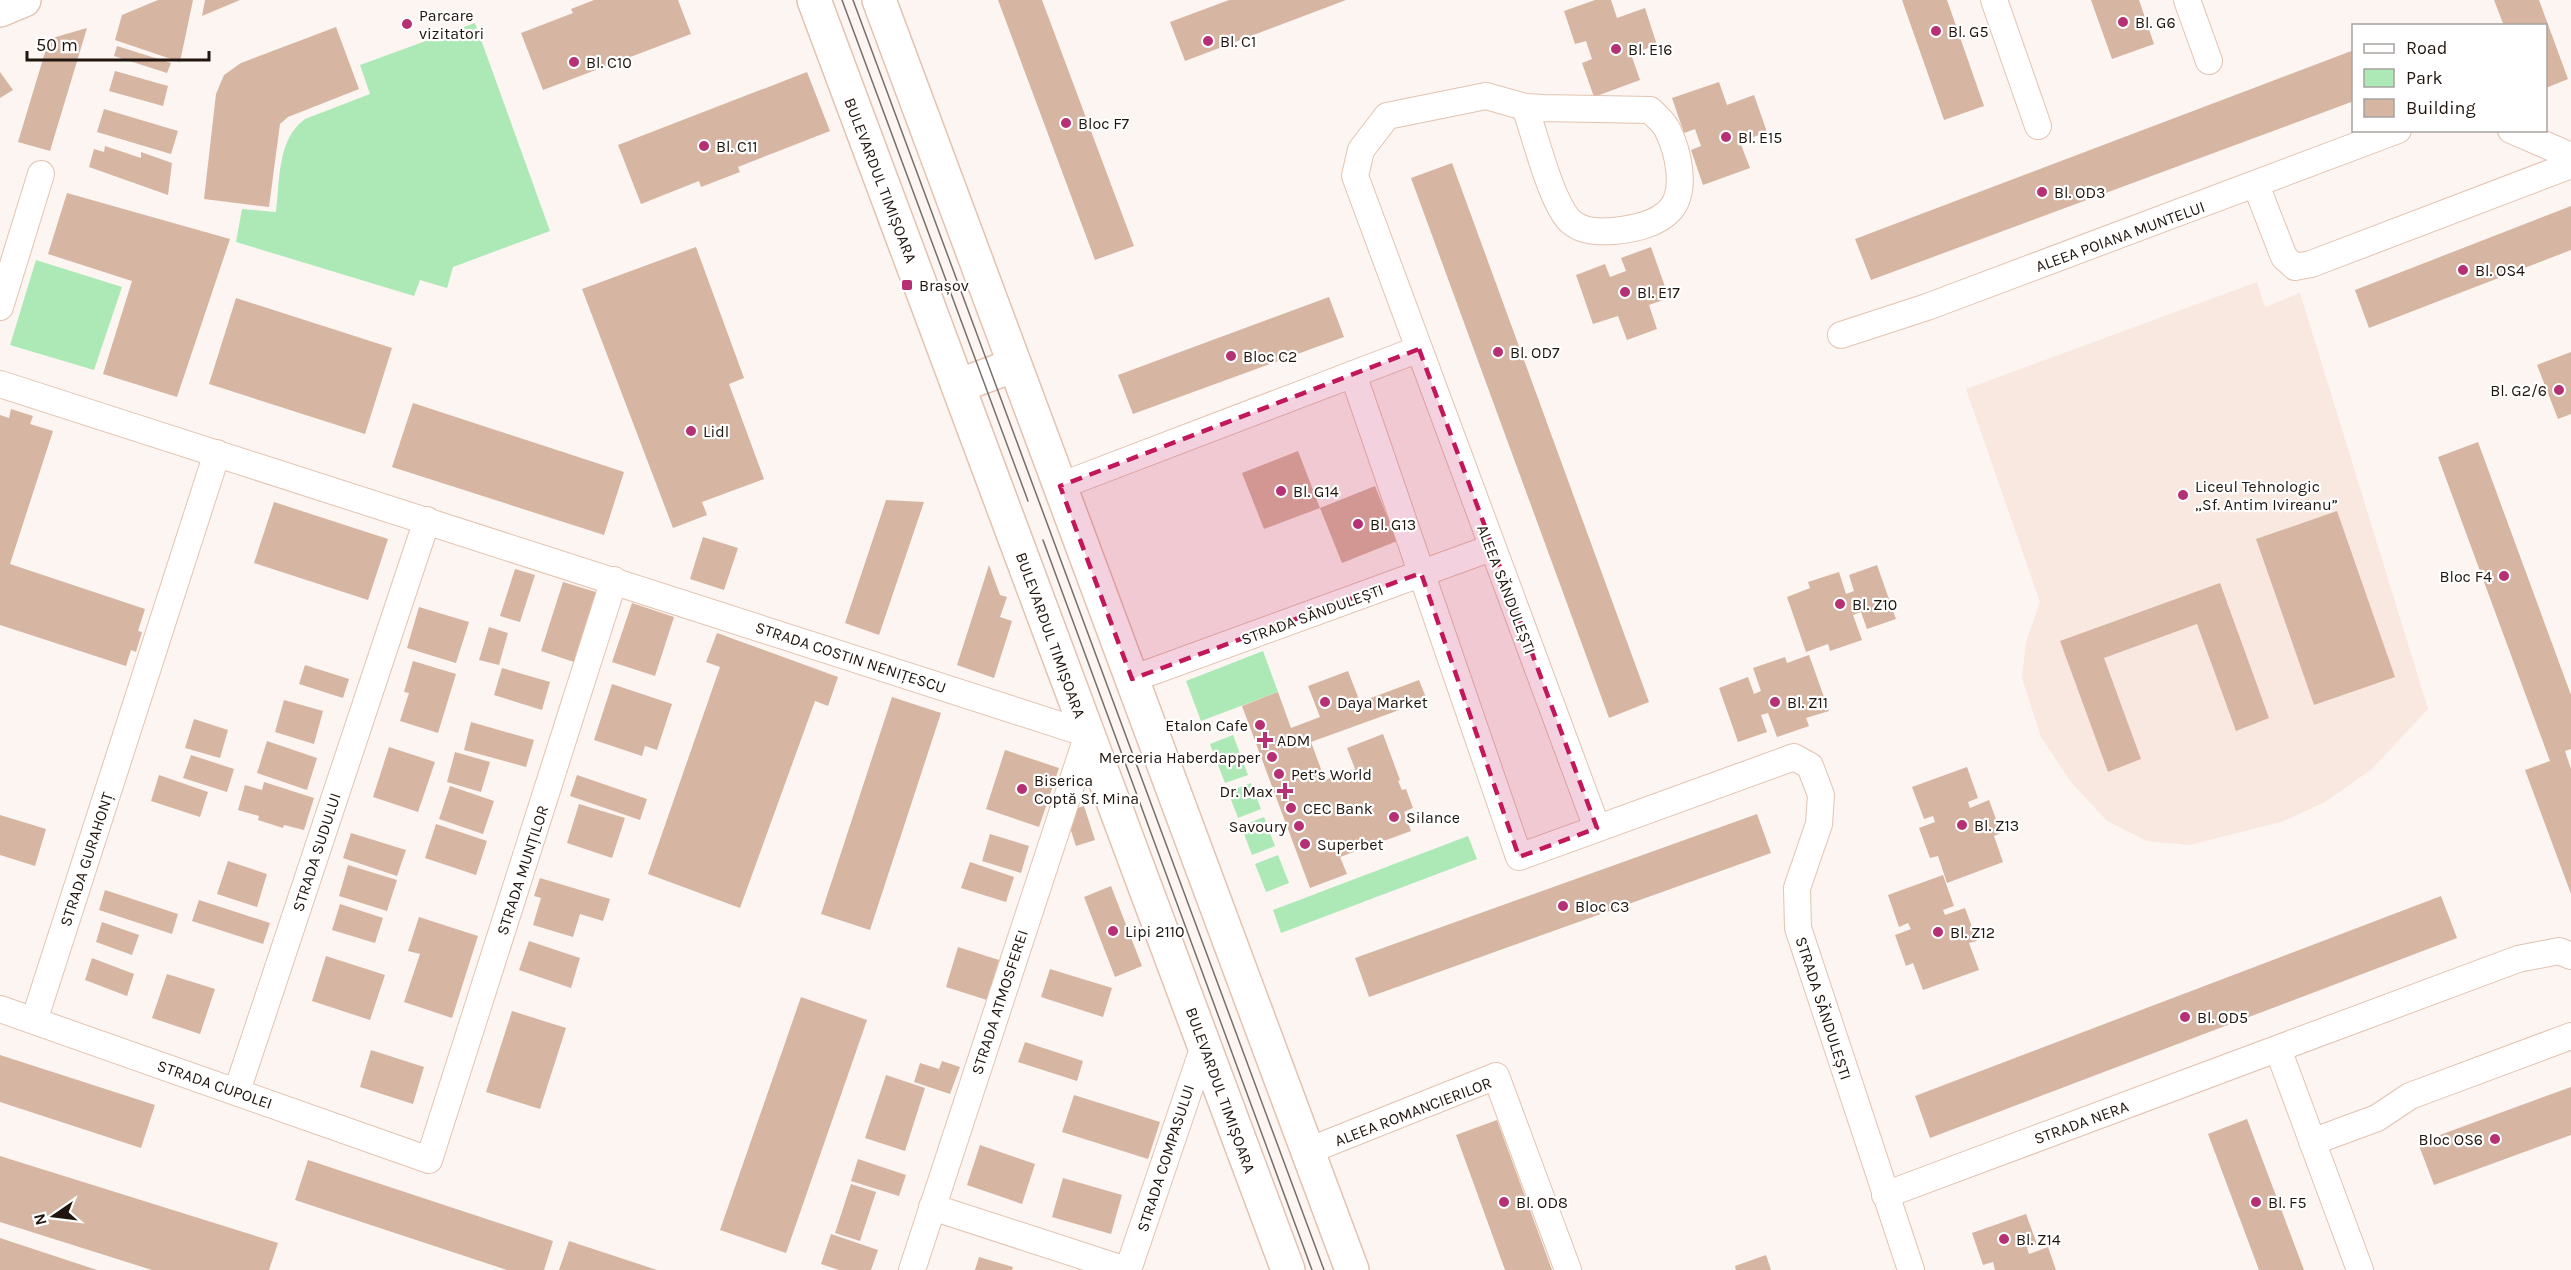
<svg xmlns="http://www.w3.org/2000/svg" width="2571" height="1270" viewBox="0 0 2571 1270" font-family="Karla,sans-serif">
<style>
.built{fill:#f9e8df}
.green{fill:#ace9b6}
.building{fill:#d6b6a2}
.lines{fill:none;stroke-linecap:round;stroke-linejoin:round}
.street-casing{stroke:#e3c3af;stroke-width:28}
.secondary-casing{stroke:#e3c3af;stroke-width:36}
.street{stroke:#fff;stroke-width:26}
.secondary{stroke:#fff;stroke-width:33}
.tram{stroke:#786f69;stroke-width:1.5}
.marked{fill:#c2185b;fill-opacity:0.2;stroke:#c2185b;stroke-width:4.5;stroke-dasharray:12 8;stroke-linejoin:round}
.poi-dot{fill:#b63074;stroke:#fff;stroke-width:2}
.labels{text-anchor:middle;stroke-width:4.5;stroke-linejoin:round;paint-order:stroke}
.poi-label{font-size:16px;fill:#21160f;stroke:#fff;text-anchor:start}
.street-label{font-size:16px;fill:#21160f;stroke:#fff}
</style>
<rect width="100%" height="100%" fill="#fcf5f1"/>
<path class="built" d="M2257,282L2265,307L2300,293L2428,709L2372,769L2325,802L2284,821L2190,845L2147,841L2107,821L2071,782L2041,737L2022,678L2026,642L2040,602L1966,389Z"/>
<path class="green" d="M475,23L550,231L453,267L447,288L420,280L414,296L236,242L242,209L276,212C280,181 277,139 305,119L370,94L360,65Z
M36,260L122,287L94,370L10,345Z
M1263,651L1278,692L1201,721L1186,681Z
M1233,735L1248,775L1225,783L1210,744Z
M1251,783L1261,809L1238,818L1228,792Z
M1264,817L1275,846L1252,855L1241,826Z
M1468,836L1477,859L1281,933L1273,910Z
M1278,855L1289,883L1266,892L1255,864Z"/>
<path class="building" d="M158,0H193L180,62L115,40L122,15Z
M205,0H240L202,16Z
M594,0H678L691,34L543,90L521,33L573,13L571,9Z
M998,0H1042L1134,246L1095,260Z
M1229,0H1346L1185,61L1170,22Z
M1595,0H1611L1617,18L1645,8L1657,45L1631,54L1640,80L1594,97L1582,63L1592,59L1586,41L1575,44L1564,11Z
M1902,0H1947L1984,106L1944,120Z
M2091,0H2139L2154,44L2112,59Z
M2494,0H2539L2568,79L2546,88V26H2504Z
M336,27L359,89L288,117L280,124L269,207L204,199L216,94L224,75L241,63Z
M87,28L50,151L18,142L49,39Z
M117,46L171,63L167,73L114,56Z
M2354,50V101L1871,280L1855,239Z
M115,71L168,86L163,106L109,91Z
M0,72L13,90L0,98Z
M807,72L830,131L738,167L740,172L701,187L699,181L641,204L618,145Z
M1719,82L1727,105L1754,95L1767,132L1740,142L1750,168L1703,185L1691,150L1701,146L1695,129L1684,133L1672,98Z
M104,109L178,131L171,154L97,132Z
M105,146L141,158V152L172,163L168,195L89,167L94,149L104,152Z
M1452,163L1649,702L1609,718L1411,178Z
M67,193L230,239L177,397L103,374L132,281L48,254Z
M2571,206V250L2369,328L2355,290Z
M696,247L744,378L729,384L764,479L702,502L707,515L673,528L582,289Z
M1651,247L1669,298L1649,305L1657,329L1627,340L1618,316L1593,324L1576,275L1605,264L1610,277L1626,271L1621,258Z
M1329,297L1344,337L1133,414L1118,375Z
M236,298L392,348L365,434L209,384Z
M2571,352V414L2558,419L2537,365Z
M413,403L624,472L604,535L392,467Z
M11,409L33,416L30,424L53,431L10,564L145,609L138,631L142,632L136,652L131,650L126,666L0,625V415L9,418Z
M2478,442L2571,695V749L2565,751L2571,769V894L2525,770L2550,761L2438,457Z
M1298,451L1320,508L1264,529L1242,473Z
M1375,486L1397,541L1342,563L1320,508Z
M886,500L924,502L879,635L845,623Z
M274,502L388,539L368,600L254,563Z
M2337,511L2395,677L2314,705L2256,539Z
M703,537L738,548L724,590L690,579Z
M989,565L1000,595L1007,597L1000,617L1012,621L994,678L957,665Z
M1877,565L1896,619L1867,629L1861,612L1853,615L1862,640L1830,651L1828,644L1806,652L1787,597L1810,588L1808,582L1839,572L1846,594L1854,591L1849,575Z
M515,569L535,575L520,622L500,616Z
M563,582L599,593L577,663L541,651Z
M2220,583L2269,718L2236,731L2197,624L2104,658L2141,759L2108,772L2060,641Z
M632,603L674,617L655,676L612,662Z
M419,607L469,622L456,663L407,648Z
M489,627L508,633L499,665L479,660Z
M717,633L838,677L828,706L815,701L740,908L648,874L720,667L706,662Z
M1809,655L1829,711L1806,718L1809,726L1777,737L1768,713L1761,715L1767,732L1738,742L1719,688L1748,677L1754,694L1761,691L1753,668L1785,657L1787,663Z
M413,661L456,674L438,733L400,721L409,693L404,692Z
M305,665L349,679L343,698L299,684Z
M502,668L550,682L542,710L494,695Z
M1348,671L1360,702L1419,680L1427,700L1311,742L1325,780L1355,769L1347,748L1383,734L1400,780L1398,781L1402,790L1406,789L1413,808L1404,812L1411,831L1340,857L1347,874L1310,888L1242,706L1278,692L1291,728L1320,717L1308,686Z
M612,684L672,704L657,750L645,746L642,756L594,740Z
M892,697L941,713L870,930L821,914Z
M284,700L323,711L314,744L275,732Z
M194,719L228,730L220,758L185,748Z
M471,722L534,740L526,767L464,750Z
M267,741L317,758L307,790L257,773Z
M389,747L435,762L418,812L373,797Z
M1005,750L1059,768L1039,827L986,809Z
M455,752L490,762L481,792L447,782Z
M191,755L234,769L227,792L183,778Z
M1967,767L1978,798L1968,802L1970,808L1989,800L2001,833L1994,836L2003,862L1947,883L1938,856L1930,858L1919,828L1935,822L1933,816L1924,819L1912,787Z
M159,775L208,792L200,817L151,801Z
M577,775L647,799L640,820L570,796Z
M264,782L314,798L304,830L284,825L283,828L258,820L259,816L238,810L245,785L262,790Z
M450,786L494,801L483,834L439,819Z
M579,804L625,818L612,858L567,843Z
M1084,806L1095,840L1076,846L1065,812Z
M1757,814L1771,853L1369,997L1355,958Z
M0,815L46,829L35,866L0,855Z
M436,824L487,841L476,875L425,858Z
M351,833L406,850L397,876L343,858Z
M990,834L1029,846L1021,873L982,861Z
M228,861L267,874L257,907L217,894Z
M970,862L1014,877L1006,902L961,888Z
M348,865L397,880L387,911L339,896Z
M1943,875L1954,906L1943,910L1945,915L1965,908L1977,941L1969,943L1979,970L1923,990L1913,963L1906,966L1895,935L1911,929L1908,923L1899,927L1888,895Z
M540,878L610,899L603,921L580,914L573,937L533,925L541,898L534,896Z
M1111,886L1142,966L1115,977L1084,897Z
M105,890L178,914L172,934L99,910Z
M2441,896L2457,938L1930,1138L1915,1096Z
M199,900L270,923L263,944L192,921Z
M340,904L383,918L375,943L332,930Z
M419,917L478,936L452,1018L404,1002L420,954L408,951Z
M102,922L139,935L132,955L96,942Z
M529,941L580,958L571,988L519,970Z
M958,947L999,960L987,1000L946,987Z
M326,956L385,975L370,1020L312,1001Z
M92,958L134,974L127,996L85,980Z
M1050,969L1112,988L1103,1017L1041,997Z
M167,974L215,989L200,1034L152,1018Z
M801,997L867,1020L786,1253L720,1230Z
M512,1011L566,1028L540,1109L486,1092Z
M1025,1042L1083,1061L1077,1081L1018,1062Z
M371,1050L424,1067L413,1104L360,1087Z
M0,1055L155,1105L141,1148L0,1102Z
M942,1061L960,1067L950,1094L914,1082L920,1063L939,1069Z
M886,1075L925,1088L905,1151L865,1138Z
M2571,1087V1135L2434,1185L2418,1143Z
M1074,1095L1160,1122L1148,1159L1062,1132Z
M2247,1119L2304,1270H2259L2208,1134Z
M1497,1120L1552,1270H1505L1456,1135Z
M980,1145L1035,1164L1022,1204L967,1185Z
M0,1156L278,1243L269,1270H152L0,1222Z
M858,1159L906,1175L899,1196L851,1181Z
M308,1160L553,1241L544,1270H507L295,1200Z
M1063,1178L1122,1195L1111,1234L1052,1217Z
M851,1184L876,1192L860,1241L835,1233Z
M2026,1214L2037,1244L2027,1248L2029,1254L2048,1247L2056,1270H1995L1993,1262L1983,1265L1972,1233Z
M831,1234L878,1250L871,1270H839L821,1264Z
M0,1238L97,1270H0Z
M569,1241L657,1270H559Z
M1766,1255L1771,1270H1736L1735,1266Z
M979,1257L1013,1267L1012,1270H975Z"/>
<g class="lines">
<defs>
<path id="street" d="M1994,0L2038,126
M2187,0L2209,61
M1525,107C1535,135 1551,202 1570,221C1582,232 1598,232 1613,231C1633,229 1657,225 1671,209C1687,190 1678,151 1668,131C1665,123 1656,116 1650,110L1543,108L1525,107L1486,96L1387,116L1361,150L1355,176L1597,828
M2511,130L2571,156
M2256,185L2284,257L2295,267L2311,264L2571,165
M0,307L41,174
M1841,335L1927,307L2398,130
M1353,374L1519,857L1794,757L1810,766L1821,795L1819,824L1797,888L1798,928L1911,1270
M0,384L1088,734L912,1270
M1060,486L1419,349
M1132,679L1491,548
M0,1009L429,1160L614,580
M34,1021L217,453
M2278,1049L2360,1270
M237,1091L427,520
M2312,1142L2377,1118L2410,1096L2571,1036
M1308,1151L1496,1076L1568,1270
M1885,1195L2518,959L2559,951L2571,956
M932,1207L1126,1270
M1128,1270L1204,1046"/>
<path id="secondary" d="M814,0L1288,1270
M879,0L1352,1270
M0,10L24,0
M958,386L1015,365"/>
</defs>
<use href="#street" class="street-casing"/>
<use href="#secondary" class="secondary-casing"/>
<use href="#street" class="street"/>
<use href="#secondary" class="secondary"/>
<path class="tram" d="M842,0L1028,501
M853,0L1324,1270
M1043,540L1312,1270"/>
</g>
<path class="marked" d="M1419,349L1597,828L1519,857L1421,573L1132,679L1060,486Z"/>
<g class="poi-dot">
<circle cx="2123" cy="22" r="6"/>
<circle cx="407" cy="24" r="6"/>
<circle cx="1936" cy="31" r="6"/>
<circle cx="1208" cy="41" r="6"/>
<circle cx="1616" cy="49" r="6"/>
<circle cx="574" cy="62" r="6"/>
<circle cx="1066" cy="123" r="6"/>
<circle cx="1726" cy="137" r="6"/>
<circle cx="704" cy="146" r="6"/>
<circle cx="2042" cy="192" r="6"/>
<circle cx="2463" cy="270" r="6"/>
<rect x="901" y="279" width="12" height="12" rx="3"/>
<circle cx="1625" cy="292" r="6"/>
<circle cx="1498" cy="352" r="6"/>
<circle cx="1231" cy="356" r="6"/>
<circle cx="2559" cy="390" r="6"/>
<circle cx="691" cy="431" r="6"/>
<circle cx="1281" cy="491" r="6"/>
<circle cx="2183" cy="495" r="6"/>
<circle cx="1358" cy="524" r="6"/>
<circle cx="2504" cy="576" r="6"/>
<circle cx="1840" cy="604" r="6"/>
<circle cx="1325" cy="702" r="6"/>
<circle cx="1775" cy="702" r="6"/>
<circle cx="1260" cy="725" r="6"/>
<path d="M1262 731h6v6h6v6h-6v6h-6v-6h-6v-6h6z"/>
<circle cx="1272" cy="757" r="6"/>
<circle cx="1279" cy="774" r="6"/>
<circle cx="1022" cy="789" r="6"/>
<path d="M1282 782h6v6h6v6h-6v6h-6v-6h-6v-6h6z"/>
<circle cx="1291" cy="808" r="6"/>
<circle cx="1394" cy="817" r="6"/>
<circle cx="1962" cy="825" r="6"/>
<circle cx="1299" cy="826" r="6"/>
<circle cx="1305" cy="844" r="6"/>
<circle cx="1563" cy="906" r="6"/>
<circle cx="1113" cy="931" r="6"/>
<circle cx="1938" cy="932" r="6"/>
<circle cx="2185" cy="1017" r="6"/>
<circle cx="2495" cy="1139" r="6"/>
<circle cx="1504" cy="1202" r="6"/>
<circle cx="2256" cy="1202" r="6"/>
<circle cx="2004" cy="1239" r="6"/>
</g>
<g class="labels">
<g class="poi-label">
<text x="419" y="21">Parcare<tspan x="419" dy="18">vizitatori</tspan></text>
<text x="2135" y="28">Bl. G6</text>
<text x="1948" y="37">Bl. G5</text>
<text x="1220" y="47">Bl. C1</text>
<text x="1628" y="55">Bl. E16</text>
<text x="586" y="68">Bl. C10</text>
<text x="1078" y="129">Bloc F7</text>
<text x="1738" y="143">Bl. E15</text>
<text x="716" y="152">Bl. C11</text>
<text x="2054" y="198">Bl. OD3</text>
<text x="2475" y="276">Bl. OS4</text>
<text x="919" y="291">Brașov</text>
<text x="1637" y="298">Bl. E17</text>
<text x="1510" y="358">Bl. OD7</text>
<text x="1243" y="362">Bloc C2</text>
<text x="2547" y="396" text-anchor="end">Bl. G2/6</text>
<text x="703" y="437">Lidl</text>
<text x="2195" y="492">Liceul Tehnologic<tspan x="2195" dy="18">„Sf. Antim Ivireanu”</tspan></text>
<text x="1293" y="497">Bl. G14</text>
<text x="1370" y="530">Bl. G13</text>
<text x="2492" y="582" text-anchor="end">Bloc F4</text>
<text x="1852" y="610">Bl. Z10</text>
<text x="1337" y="708">Daya Market</text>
<text x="1787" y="708">Bl. Z11</text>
<text x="1248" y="731" text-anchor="end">Etalon Cafe</text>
<text x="1277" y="746">ADM</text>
<text x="1260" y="763" text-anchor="end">Merceria Haberdapper</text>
<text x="1291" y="780">Pet’s World</text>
<text x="1034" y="786">Biserica<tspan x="1034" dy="18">Coptă Sf. Mina</tspan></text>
<text x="1273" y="797" text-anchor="end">Dr. Max</text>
<text x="1303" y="814">CEC Bank</text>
<text x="1406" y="823">Silance</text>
<text x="1974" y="831">Bl. Z13</text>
<text x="1287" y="832" text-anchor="end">Savoury</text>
<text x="1317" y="850">Superbet</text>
<text x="1575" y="912">Bloc C3</text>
<text x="1125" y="937">Lipi 2110</text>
<text x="1950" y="938">Bl. Z12</text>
<text x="2197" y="1023">Bl. OD5</text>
<text x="2483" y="1145" text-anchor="end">Bloc OS6</text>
<text x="1516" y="1208">Bl. OD8</text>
<text x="2268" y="1208">Bl. F5</text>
<text x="2016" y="1245">Bl. Z14</text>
</g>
<g class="street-label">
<text transform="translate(881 180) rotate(69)" y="6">BULEVARDUL TIMIȘOARA</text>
<text transform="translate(2120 236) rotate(-20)" y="6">ALEEA POIANA MUNTELUI</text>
<text transform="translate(1507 589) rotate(69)" y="6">ALEEA SĂNDULEȘTI</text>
<text transform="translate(1312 614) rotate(-20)" y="6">STRADA SĂNDULEȘTI</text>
<text transform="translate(1051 635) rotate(70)" y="6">BULEVARDUL TIMIȘOARA</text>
<text transform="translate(851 657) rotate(18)" y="6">STRADA COSTIN NENIȚESCU</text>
<text transform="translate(316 852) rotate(-72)" y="6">STRADA SUDULUI</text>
<text transform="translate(86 859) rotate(-72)" y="6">STRADA GURAHONȚ</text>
<text transform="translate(522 870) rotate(-72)" y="6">STRADA MUNȚILOR</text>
<text transform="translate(999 1002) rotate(-72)" y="6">STRADA ATMOSFEREI</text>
<text transform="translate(1824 1008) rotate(72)" y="6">STRADA SĂNDULEȘTI</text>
<text transform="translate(215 1084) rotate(19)" y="6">STRADA CUPOLEI</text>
<text transform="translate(1221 1090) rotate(70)" y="6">BULEVARDUL TIMIȘOARA</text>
<text transform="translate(1413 1111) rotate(-21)" y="6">ALEEA ROMANCIERILOR</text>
<text transform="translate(2081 1122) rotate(-20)" y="6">STRADA NERA</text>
<text transform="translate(1165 1158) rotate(-72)" y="6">STRADA COMPASULUI</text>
</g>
</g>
<rect x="2352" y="24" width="195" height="108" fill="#ffffff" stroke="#a6a29f" stroke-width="1.5"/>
<rect x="2364" y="44" width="30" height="9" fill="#ffffff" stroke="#a6a29f" stroke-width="1.5"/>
<text x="2406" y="54" font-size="18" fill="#21160f">Road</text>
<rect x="2364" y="69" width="30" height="18" fill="#ace9b6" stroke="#a6a29f" stroke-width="1.5"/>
<text x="2406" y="84" font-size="18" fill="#21160f">Park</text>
<rect x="2364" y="99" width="30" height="18" fill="#d6b6a2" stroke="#a6a29f" stroke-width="1.5"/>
<text x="2406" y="114" font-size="18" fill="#21160f">Building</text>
<g transform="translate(54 1216) rotate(256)" stroke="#ffffff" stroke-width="4.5" paint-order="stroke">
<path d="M0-4.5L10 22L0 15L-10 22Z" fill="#21160f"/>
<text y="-9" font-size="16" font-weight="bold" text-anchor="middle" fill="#21160f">N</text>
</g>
<path d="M27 51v9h182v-9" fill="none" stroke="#21160f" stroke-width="3"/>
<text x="36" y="51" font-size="18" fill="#21160f" stroke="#ffffff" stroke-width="4.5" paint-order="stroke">50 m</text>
</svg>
